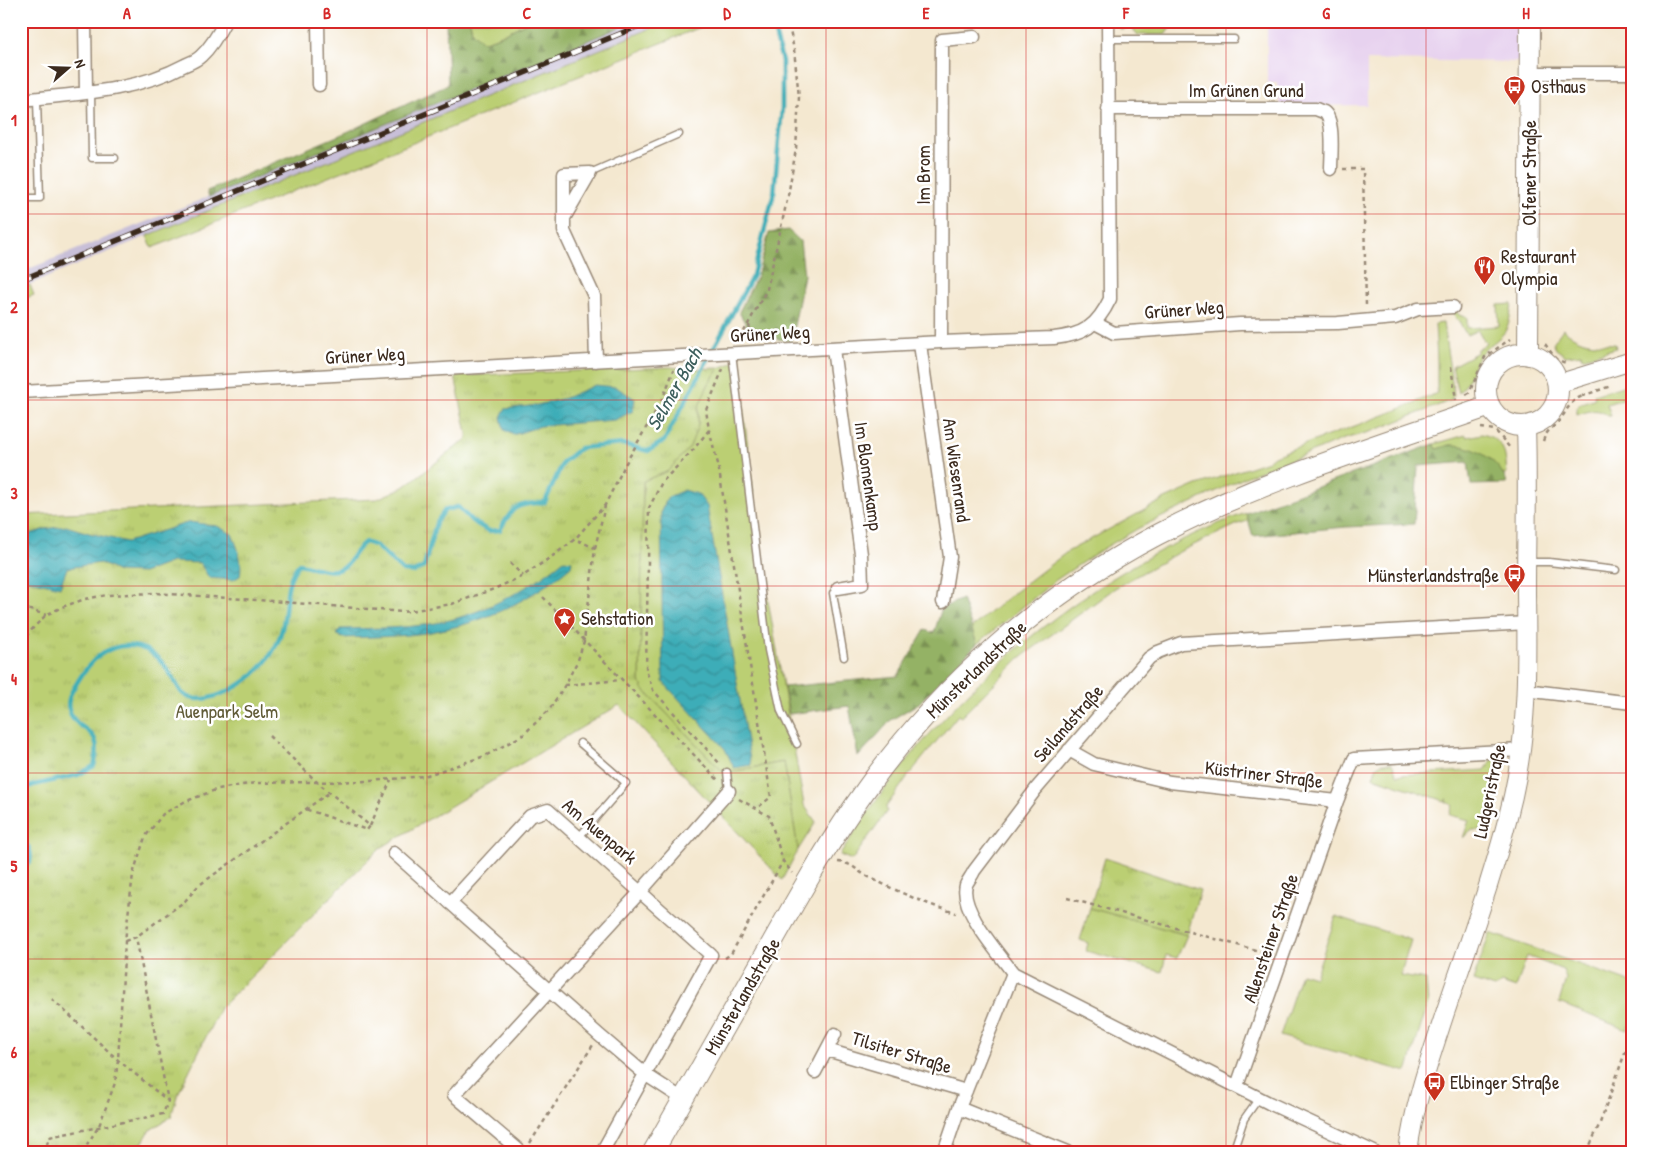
<svg xmlns="http://www.w3.org/2000/svg" width="1653" height="1173" viewBox="0 0 1653 1173" font-family="'Patrick Hand',sans-serif">
<style>
.built{fill:#e7d2ef}
.railway{fill:#c8bfd8}
.grass{fill:#bbcf73;stroke:#7b7c48}
.forest{fill:url(#forest-firs);stroke:#686e42}
.park{fill:url(#park-tufts);stroke:#7b7c48}
.water{fill:url(#water-waves);stroke:#3c6c6b}
.lines{fill:none;stroke-linecap:round;stroke-linejoin:round}
.stream{stroke:#3dadb8;stroke-width:4.5}
.lane-casing{stroke:#988977;stroke-width:9}
.street-casing{stroke:#988977;stroke-width:15}
.secondary-casing{stroke:#988977;stroke-width:20}
.primary-casing{stroke:#988977;stroke-width:22}
.path{stroke:#988977;stroke-width:2.5;stroke-dasharray:4 4;stroke-linecap:butt}
.lane{stroke:#fff;stroke-width:6}
.street{stroke:#fff;stroke-width:12}
.secondary{stroke:#fff;stroke-width:18}
.primary{stroke:#fff;stroke-width:20}
.rail-casing{stroke:#3b2a1e;stroke-width:5.5}
.rail{stroke:#fff;stroke-width:4;stroke-dasharray:11;stroke-linecap:butt}
.grid{fill:none;stroke:#d62828;stroke-width:1;stroke-opacity:0.55}
.labels{text-anchor:middle;stroke-width:5;stroke-linejoin:round;paint-order:stroke}
.poi-label{font-size:19px;fill:#3b2a1e;stroke:#fff;text-anchor:start}
.street-label{font-size:19px;fill:#3b2a1e;stroke:#fff}
.park-label{font-size:19px;fill:#615c38;stroke:#fff}
.water-label{font-size:20px;font-style:italic;fill:#3c5e5c;stroke:#fff}
.neatline{fill:none;stroke:#d62828;stroke-width:2}
.grid-label{font-size:16px;text-anchor:middle;font-weight:bold;fill:#d62828}
</style>
<defs>
<pattern id="forest-firs" width="22" height="20" patternUnits="userSpaceOnUse" patternTransform="scale(1.25)"><rect width="22" height="20" fill="#94b265"/><path d="M5 1l3.5 6h-7zM16 11l3.5 6h-7z" fill="#7a9153"/></pattern>
<pattern id="park-tufts" width="24" height="20" patternUnits="userSpaceOnUse" patternTransform="scale(1.25)"><rect width="24" height="20" fill="#bbcf73"/><path d="M3 7l-1-3M5 7V3M7 7l1-3M15 17l-1-3M17 17v-4M19 17l1-3" fill="none" stroke="#a2b263"/></pattern>
<pattern id="water-waves" width="16" height="10" patternUnits="userSpaceOnUse" patternTransform="scale(1.25)"><rect width="16" height="10" fill="#3dadb8"/><path d="M0 5q4-4 8 0t8 0" fill="none" stroke="#348d95"/></pattern>
</defs>
<rect width="100%" height="100%" fill="#fff"/>
<filter id="ink" filterUnits="userSpaceOnUse"><feTurbulence type="fractalNoise" baseFrequency=".02" numOctaves="2"/><feDisplacementMap in="SourceGraphic" scale="10" xChannelSelector="R" yChannelSelector="G"/><feConvolveMatrix kernelMatrix="1 2 1 2 8 2 1 2 1" color-interpolation-filters="sRGB"/></filter>
<filter id="wash" filterUnits="userSpaceOnUse"><feTurbulence type="fractalNoise" baseFrequency=".0096" numOctaves="4" result="noise"/><feDisplacementMap in="SourceGraphic" scale="20" xChannelSelector="R" yChannelSelector="G"/><feGaussianBlur stdDeviation="1.12" result="paint"/><feColorMatrix in="noise" values="0 0 0 0 0 0 0 0 0 0 0 0 0 0 0 0 0 1.4 0 .05"/><feComposite in="paint" operator="in"/></filter>
<g filter="url(#wash)">
<rect width="100%" height="100%" fill="#f4e8d0"/>
<path class="built" d="M1267,21H1525L1526,62L1367,60V105L1280,106L1277,83H1267Z"/>
<path class="railway" d="M635,21H669L21,288V272L305,158Z"/>
<path class="grass" d="M470,21H529L502,35L483,42L472,31Z
M669,21H716L152,248L147,236Z
M1119,21H1171V27L1165,35H1138L1132,28L1119,29Z
M30,285L34,295L21,300V288Z
M1512,304C1511,311 1510,321 1507,328C1501,341 1484,346 1477,359C1470,371 1470,384 1458,393L1452,366L1478,352L1476,350L1486,344L1478,330L1467,335L1451,310H1455L1459,315L1467,318V328L1499,326L1498,305Z
M1443,323L1454,396L1452,397V400L1373,431L1341,440L1320,449L1250,475L1139,528L1101,550L1056,580L977,644L971,628L1012,594L1067,552L1165,499L1197,485L1268,461L1274,456C1328,435 1384,417 1437,393V359L1435,324Z
M1563,329C1581,344 1592,343 1615,344L1616,348L1582,358L1581,354L1566,356L1556,349L1553,343Z
M740,360L743,408L762,566L804,805L816,822L798,850L784,762L724,773L643,689L640,681L643,481L668,471L698,425V408L708,385L719,368Z
M1632,383V396L1607,404L1611,416H1608C1598,407 1589,411 1577,415V407L1580,404L1595,398L1594,395Z
M1482,434C1505,440 1505,452 1507,474L1504,475C1487,454 1465,440 1437,449L1434,444L1466,435L1467,437Z
M1246,513L1248,521L1238,524L1181,551L1115,588L1020,658L961,717L958,715L908,776L886,807L887,811L852,860L840,855C932,705 1079,573 1246,513Z
M1492,760L1504,762L1490,820L1479,830H1471L1463,838L1469,820L1450,815L1453,805L1446,802L1447,798L1445,801L1373,777L1377,766L1382,763H1392L1397,775L1485,770Z
M1090,908L1187,935L1177,958L1166,955L1162,972L1086,951L1088,943L1080,940Z
M1336,916L1411,940L1400,976L1426,980L1428,1003L1407,1072L1280,1036L1301,973L1315,977Z
M1490,933L1632,983V1019L1627,1030L1559,1003L1566,979L1563,970L1527,956L1516,988L1501,983L1495,988L1473,981Z"/>
<path class="forest" d="M446,21H470L472,31L483,42L502,35L529,21H635L209,197L207,191L347,132L448,85Z
M788,230L800,241L804,275L791,341L752,335L739,312L757,276L769,233Z
M1434,444L1437,449C1441,448 1445,446 1449,445C1472,444 1501,460 1507,484L1471,485L1468,462L1418,466L1414,524L1346,527L1253,536L1246,513Z
M962,599L977,644L919,703L891,720L858,757L849,706L789,714L784,687L898,676L925,630L934,633L942,608Z"/>
<path class="park" d="M670,367L689,369L719,368L708,385L698,408V425L690,447L668,471L643,481L640,681L643,689L724,773L784,762L798,850L782,880L619,705L379,849L220,1008L177,1096L171,1117L150,1130L137,1152H21V515L377,499L404,487L468,438L455,376Z
M1105,858L1200,890L1187,935L1090,908Z"/>
<path class="water" d="M595,385L616,387L635,399L633,411L615,420L541,426L513,435L504,430L501,417L505,409L537,405L565,398Z
M684,490L698,494L707,506L751,765L734,768L725,749L663,682L661,511L668,497Z
M190,522L217,526L232,534C238,548 243,560 240,576L233,580L209,578L200,563L172,562L143,573L118,572L100,563L67,568L60,587L21,578V537L45,529L66,526L89,533L127,542Z
M564,560L572,561L571,566C535,597 489,621 441,630C411,637 373,637 342,638L336,634L340,629C376,628 414,629 450,620C492,609 531,587 564,560Z"/>
<g class="lines">
<path class="stream" d="M21,790L34,785L78,775L94,766C106,723 75,735 69,709C66,699 73,689 78,681C90,661 106,644 132,646C153,648 165,664 174,680C177,684 179,690 182,693C201,710 239,687 254,674C267,662 278,646 282,629C288,607 283,582 299,564C314,566 336,578 348,563C354,555 357,548 365,542L376,546L403,571L414,572L424,567L436,523L445,510L458,507L472,521L489,531L500,530C515,503 515,506 545,502L563,462L580,448L623,444L648,451L664,441L753,275L774,193L782,108V61L772,21
M21,839C29,846 32,851 30,862L21,867"/>
</g>
</g>
<g filter="url(#ink)">
<g class="lines">
<defs>
<path id="lane" d="M1108,39H1234
M91,92L92,158H115
M590,173L679,134
M21,198H40L37,99
M732,353L768,650L781,711L797,744
M1528,562H1549L1616,570
M838,588L833,593L844,657
M727,772L729,791
M579,837L626,783L580,743
M1233,1152L1244,1119L1259,1098"/>
<path id="street" d="M85,21L86,93
M318,21L319,85
M1529,73H1632
M21,100C76,94 135,92 185,65C190,63 197,60 201,56C211,47 219,33 225,21
M1108,109H1316C1316,109 1323,112 1324,112C1335,120 1331,156 1331,169
M564,218V174L590,173L564,218V231L594,296L596,361
M1095,323L1114,333L1240,324L1338,323L1395,318L1418,309L1453,307
M941,342L942,40L974,37
M920,344L950,557L943,602
M833,349L861,554L862,584L838,588
M21,392L941,342L1054,338C1084,335 1097,326 1110,299L1108,21
M1525,690L1632,703
M1069,750L1094,764L1170,782L1337,801L1354,759L1521,750
M394,853L599,1035L646,1075L683,1099
M450,903L530,816L548,810L711,955L602,1152
M1013,973L1269,1103L1374,1152
M827,1050L966,1091
M815,1072L835,1034
M1237,1086L1337,801
M959,1108L1068,1152
M521,1152L454,1095L641,891L729,791
M944,1152L959,1108L1013,973C999,953 959,910 966,885C968,880 972,876 974,871L1036,789L1149,658L1158,652L1181,643L1527,623"/>
<path id="secondary" d="M1557,384L1632,361
M1408,1152C1414,1104 1430,1059 1445,1013C1469,942 1496,870 1513,796C1528,730 1527,660 1526,593C1526,537 1528,482 1526,426"/>
<path id="primary" d="M1486 390a36 36 0 1 1 72 0a36 36 0 1 1-72 0Z
M1528,355L1530,21
M653,1152C692,1084 731,1016 769,948C800,893 831,838 867,788C941,685 1044,594 1157,535C1262,480 1378,445 1490,406"/>
</defs>
<use href="#lane" class="lane-casing"/>
<use href="#street" class="street-casing"/>
<use href="#secondary" class="secondary-casing"/>
<use href="#primary" class="primary-casing"/>
<path class="path" d="M1343,169H1363L1366,306
M749,325L752,339
M740,339L767,289L788,196L796,149L799,97L794,50L788,21
M1545,344L1556,359L1568,364
M1451,367L1456,400
M723,369L706,410L709,430L718,464L771,797L756,809
M1466,395L1469,393L1485,357L1510,339
M1582,396L1611,386
M1481,428L1495,430L1510,448
M709,430L693,450L662,482L649,508L646,670L653,690L721,765
M1543,441C1548,428 1550,431 1558,422C1568,411 1567,403 1582,396L1581,393
M595,548L605,506
M510,563L523,576
M543,597L718,780
M21,607L46,615
M21,629L26,636
M21,643L34,627L46,615L62,607L85,599L107,595L155,593L272,601L403,612L452,604L494,589L523,576L557,553L575,539L605,505L627,461L662,400L674,370
M565,685L621,680
M269,736L317,782L370,826L367,830L305,809
M739,799L769,816L783,861L792,873
M370,826L391,780
M838,862C854,864 853,868 865,875C894,890 925,904 956,913
M1067,898L1270,954
M125,941L136,937L185,901L198,886L330,792
M725,958L731,954L783,861
M52,999L118,1060L167,1100
M530,1143L593,1045
M45,1152L49,1137L163,1114L168,1101L136,937
M82,1152L99,1126L115,1083L118,1060L125,941L133,874L145,837L163,814L184,802L218,789L255,783L371,781L424,776L485,756L523,735L549,710L565,685L578,660L584,641L595,548L575,539
M1587,1152L1600,1123L1632,1033"/>
<use href="#lane" class="lane"/>
<use href="#street" class="street"/>
<use href="#secondary" class="secondary"/>
<use href="#primary" class="primary"/>
<defs>
<path id="rail" d="M21,280L651,21"/>
</defs>
<use href="#rail" class="rail-casing"/>
<use href="#rail" class="rail"/>
</g>
</g>
<path class="grid" d="M227,21V1152M427,21V1152M627,21V1152M826,21V1152M1026,21V1152M1226,21V1152M1426,21V1152M21,214H1632M21,400H1632M21,586H1632M21,773H1632M21,959H1632"/>
<defs>
<symbol id="bus-pin" viewBox="-11 -11 22 30"><path d="M0 17L-7.5 6A9.5 9.5 0 1 1 7.5 6Z" fill="#c8321e" stroke="#fff"/><path d="M-5-6H5V4H4V6H2V4H-2V6H-4V4H-5ZM-3.5-4V0h7V-4ZM-3.5 1.2v1.5H-2V1.2ZM2 1.2v1.5H3.5V1.2Z" fill="#fff"/></symbol>
<symbol id="restaurant-pin" viewBox="-11 -11 22 30"><path d="M0 17L-7.5 6A9.5 9.5 0 1 1 7.5 6Z" fill="#c8321e" stroke="#fff"/><path d="M-5-6h1v4h1v-4h1v4h1v-4h1v5L-1.5 .5V6h-2V.5L-5-1ZM5-6V6H3V1.5H1.5Q1.5-4 5-6Z" fill="#fff"/></symbol>
<symbol id="sight-pin" viewBox="-11 -11 22 30"><path d="M0 17L-7.5 6A9.5 9.5 0 1 1 7.5 6Z" fill="#c8321e" stroke="#fff"/><path d="M0-6L1.8-2.2L6-1.7L2.9 1.2L3.7 5.4L0 3.3L-3.7 5.4L-2.9 1.2L-6-1.7L-1.8-2.2Z" fill="#fff"/></symbol>
</defs>
<g fill-rule="evenodd">
<use href="#bus-pin" x="1502" y="74" width="25" height="34"/>
<use href="#restaurant-pin" x="1472" y="254" width="25" height="34"/>
<use href="#bus-pin" x="1502" y="562" width="25" height="34"/>
<use href="#sight-pin" x="552" y="606" width="25" height="34"/>
<use href="#bus-pin" x="1422" y="1070" width="25" height="34"/>
</g>
<g class="labels">
<g class="poi-label">
<text x="1531" y="93">Osthaus</text>
<text x="1501" y="263">Restaurant<tspan x="1501" dy="22">Olympia</tspan></text>
<text x="1499" y="582" text-anchor="end">Münsterlandstraße</text>
<text x="581" y="625">Sehstation</text>
<text x="1450" y="1089">Elbinger Straße</text>
</g>
<g class="street-label">
<text x="1246" y="97">Im Grünen Grund</text>
<text transform="translate(1529 173) rotate(-90)" y="7">Olfener Straße</text>
<text transform="translate(923 175) rotate(-90)" y="7">Im Brom</text>
<text transform="translate(1184 309) rotate(-4)" y="7">Grüner Weg</text>
<text transform="translate(770 333) rotate(-3)" y="7">Grüner Weg</text>
<text transform="translate(365 355) rotate(-3)" y="7">Grüner Weg</text>
<text transform="translate(957 470) rotate(82)" y="7">Am Wiesenrand</text>
<text transform="translate(869 476) rotate(82)" y="7">Im Blomenkamp</text>
<text transform="translate(976 669) rotate(-44)" y="7">Münsterlandstraße</text>
<text transform="translate(1068 723) rotate(-49)" y="7">Seilandstraße</text>
<text transform="translate(1264 774) rotate(7)" y="7">Küstriner Straße</text>
<text transform="translate(1489 791) rotate(-78)" y="7">Ludgeristraße</text>
<text transform="translate(600 831) rotate(40)" y="7">Am Auenpark</text>
<text transform="translate(1270 938) rotate(-71)" y="7">Allensteiner Straße</text>
<text transform="translate(742 996) rotate(-60)" y="7">Münsterlandstraße</text>
<text transform="translate(902 1052) rotate(17)" y="7">Tilsiter Straße</text>
</g>
<g class="park-label">
<text x="227" y="718">Auenpark Selm</text>
</g>
<g class="water-label">
<text transform="translate(674 389) rotate(-60)" y="7">Selmer Bach</text>
</g>
</g>
<rect width="1653" height="1173" fill="none" stroke="#fff" stroke-width="55"/>
<g transform="translate(68 68) rotate(70)" stroke="#ffffff" stroke-width="4" paint-order="stroke">
<path d="M0-4L9 19L0 12L-9 19Z" fill="#3b2a1e"/>
<text y="-8" font-size="14" font-weight="bold" text-anchor="middle" fill="#3b2a1e">N</text>
</g>
<rect x="28" y="28" width="1598" height="1118" class="neatline"/>
<g class="grid-label">
<text x="127" y="19">A</text>
<text x="327" y="19">B</text>
<text x="527" y="19">C</text>
<text x="727" y="19">D</text>
<text x="926" y="19">E</text>
<text x="1126" y="19">F</text>
<text x="1326" y="19">G</text>
<text x="1526" y="19">H</text>
<text x="14" y="126">1</text>
<text x="14" y="313">2</text>
<text x="14" y="499">3</text>
<text x="14" y="685">4</text>
<text x="14" y="872">5</text>
<text x="14" y="1058">6</text>
</g>
</svg>
